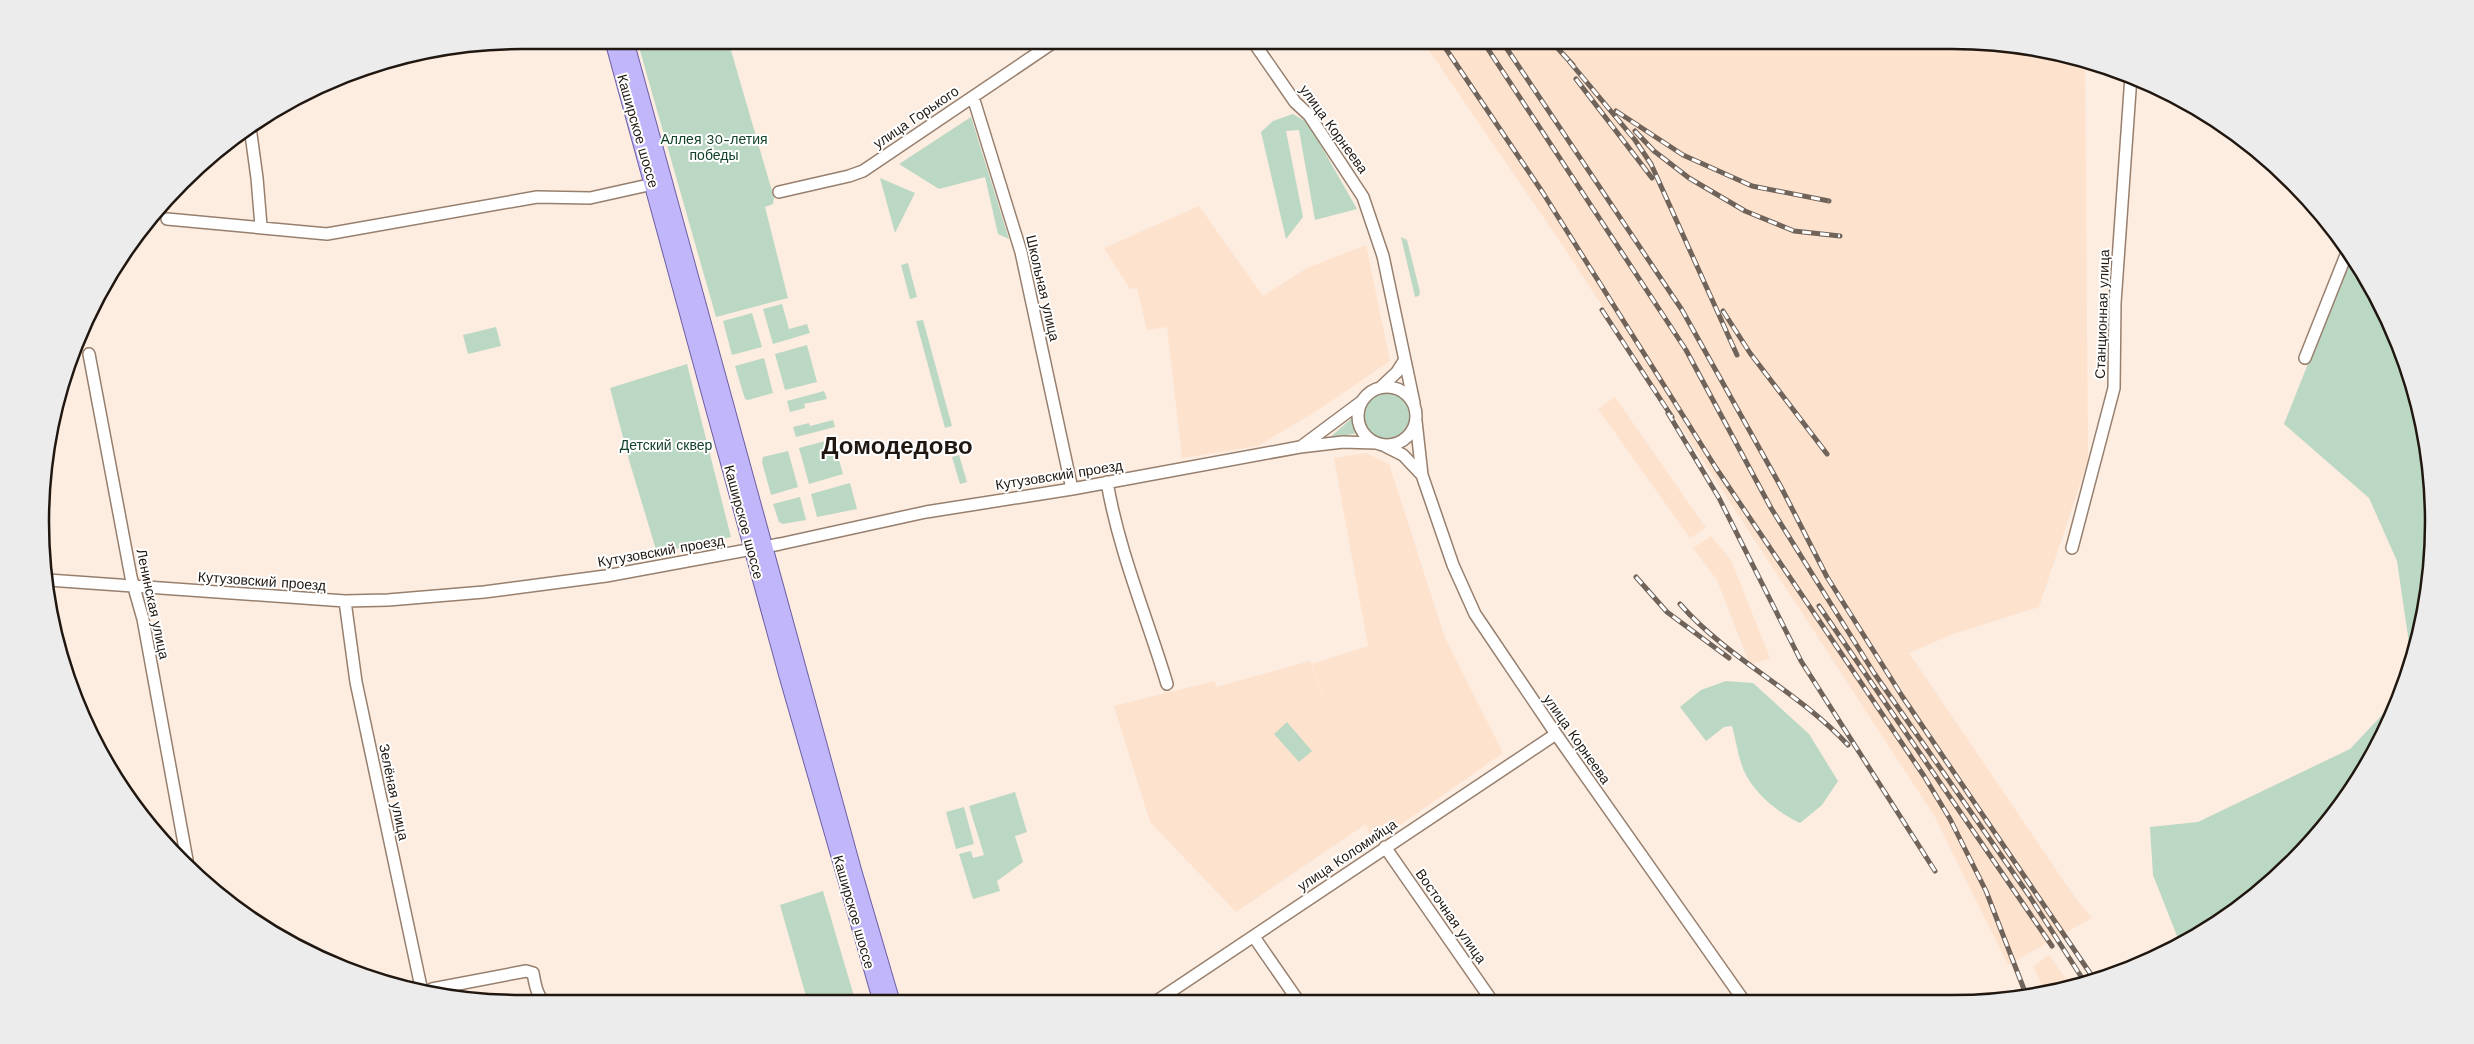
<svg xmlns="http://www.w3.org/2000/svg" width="2474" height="1044" viewBox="0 0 2474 1044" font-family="'Work Sans',sans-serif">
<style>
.built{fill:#fde2ce}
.green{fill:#bbd8c4}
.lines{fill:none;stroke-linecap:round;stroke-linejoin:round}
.minor-casing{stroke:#977f6d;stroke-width:14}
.major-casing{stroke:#6d5fa5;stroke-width:16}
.minor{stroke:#fff;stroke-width:11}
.major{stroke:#c1b6f9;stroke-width:14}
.rail-casing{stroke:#6f635a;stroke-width:5}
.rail{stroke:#fff;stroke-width:3;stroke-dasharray:9;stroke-linecap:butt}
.labels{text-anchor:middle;stroke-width:4;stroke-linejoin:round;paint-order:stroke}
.street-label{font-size:14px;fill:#201710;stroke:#fff}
.park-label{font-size:14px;fill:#124127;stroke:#fff}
.town-label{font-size:24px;font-weight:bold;fill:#201710;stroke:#fff}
.rim{fill:none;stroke:#201710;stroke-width:2.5}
</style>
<rect width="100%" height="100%" fill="#fdece0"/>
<path class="built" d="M1422,40H1952L2085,62L2088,460L2039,607L1953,634L1909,653L2074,896L2092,918L2008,965L1935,817L1563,246Z
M1199,206L1263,296L1307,268L1366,245L1390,361L1318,410L1258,446L1182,458L1167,327L1147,330L1137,288L1130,289L1104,248Z
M1615,397L1706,528L1690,538L1598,409Z
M1366,453L1389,464L1445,638L1503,753L1373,844L1366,824L1236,912L1150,822L1114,706L1215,681L1216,687L1310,661L1333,724L1312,664L1368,646L1334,458Z
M1711,536L1731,560L1770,658L1750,665L1717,580L1693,548Z
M2049,955L2070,985L2045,992L2033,966Z"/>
<path class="green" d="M637,40H728L774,198L773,204L765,207L788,298L716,317Z
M1293,114L1308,123L1357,209L1315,220L1299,130L1286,131L1303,217L1286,239L1261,132L1273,121Z
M971,117L1009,239L998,234L985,177L939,189L899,164Z
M880,178L915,193L895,233Z
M1401,237L1407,240L1420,292L1419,296L1415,297Z
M2351,256L2384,309L2417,397L2433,490L2430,585L2409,677L2353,790L2270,885L2179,941L2153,875L2150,827L2198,822L2350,749L2382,715L2411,657L2397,561L2369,498L2284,424Z
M908,263L917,297L910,299L901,265Z
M782,304L789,329L807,324L810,333L773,344L763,309Z
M752,313L762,347L732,355L723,321Z
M923,320L952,426L945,428L916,321Z
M496,327L501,346L468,354L463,335Z
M807,345L817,382L785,390L775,354Z
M764,358L773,393L748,400L745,399L735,366Z
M687,364L731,537L657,553L629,460L610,388Z
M824,391L827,399L804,404L805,408L790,412L787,401Z
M1363 416a24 24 0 1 1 48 0a24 24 0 1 1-48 0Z
M1352,418L1353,427L1357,433L1328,439Z
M833,420L835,427L796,437L793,427L809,423L810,426Z
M833,439L843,474L809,484L799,448Z
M788,451L798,487L771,495L762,462L763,457Z
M959,455L967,482L960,484L952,457Z
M850,483L857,509L817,517L811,494Z
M800,497L806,520L783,524L779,522L773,504Z
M1726,681L1753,683L1809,734L1838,781L1822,805L1800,823C1777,812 1755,794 1744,771C1738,757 1736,740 1732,726L1724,727L1706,741L1680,707L1701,690Z
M1287,722L1312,751L1299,762L1274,734Z
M1015,792L1027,832L1015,836L1023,862L997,881L1000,891L973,899L959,854L971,851L973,858L984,855L969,806Z
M964,807L974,844L956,849L946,812Z
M823,891L856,1003H808L780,905Z"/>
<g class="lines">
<defs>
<path id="minor" d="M1252,40L1295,102L1309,115L1363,197L1383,256L1414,403
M973,97L1021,252L1072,489
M250,127L257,178L261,226
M779,192L849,176L863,171L1057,40
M167,219L327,234L537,197L590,198L653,184
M89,354L131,577L143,619L187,860
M2305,358L2348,250
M1358 416a29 29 0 1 1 58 0a29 29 0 1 1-58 0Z
M1380,388L1397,372L1404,361
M1416,421L1422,475L1453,565L1475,614L1556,734L1744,1001
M1302,446L1361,402
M1385,446L1403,455L1422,475
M1107,482C1119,552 1147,617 1167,684
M2072,548L2114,388L2115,303L2131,76
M48,580L345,601L388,600L484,592L606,576L780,544L926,512L1072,489L1300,447L1343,442L1376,443
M345,601L356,682L421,987
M1385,847L1492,1001
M1254,937L1299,1002
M432,989L526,971L533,973C535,984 537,998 547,1004
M1155,1002L1556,734
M577,1004L621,1002V1004"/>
<path id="major" d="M612,40L787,678L881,1003
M626,40L854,870L893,1003"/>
</defs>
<use href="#minor" class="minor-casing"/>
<use href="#major" class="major-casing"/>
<use href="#minor" class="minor"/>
<use href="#major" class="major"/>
<defs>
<path id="rail" d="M1440,40L1543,193L1716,468L1924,776L1950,819L1986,891L2027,997
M1482,40L1686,350L1771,508L1874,673L2028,894L2084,981
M1501,40L1682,310L1781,487L1827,577L1902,696L2094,979
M1550,40L1573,65
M1569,61L1635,140L1651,164L1737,355
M1576,79L1652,178
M1616,111L1683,155L1752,186L1829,201
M1635,131L1654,151L1689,178L1745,211L1794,231L1840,236
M1602,310L1672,417
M1723,311L1750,353L1827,454
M1668,413L1719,498L1801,661L1935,871
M1636,577L1667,612L1729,658
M1680,604C1729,660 1798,691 1848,745
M1819,606L2052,946"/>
</defs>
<use href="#rail" class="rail-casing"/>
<use href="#rail" class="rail"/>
</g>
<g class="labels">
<g class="street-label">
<text transform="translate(916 117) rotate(-34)" y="5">улица Горького</text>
<text transform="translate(1334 129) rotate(54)" y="5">улица Корнеева</text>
<text transform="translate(638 131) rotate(74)" y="5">Каширское шоссе</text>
<text transform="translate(1043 288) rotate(77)" y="5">Школьная улица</text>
<text transform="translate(2102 314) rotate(-88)" y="5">Станционная улица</text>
<text transform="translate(1059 475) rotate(-9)" y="5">Кутузовский проезд</text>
<text transform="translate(744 522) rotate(75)" y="5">Каширское шоссе</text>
<text transform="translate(661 551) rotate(-10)" y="5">Кутузовский проезд</text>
<text transform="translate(262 581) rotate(4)" y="5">Кутузовский проезд</text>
<text transform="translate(153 604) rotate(78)" y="5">Ленинская улица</text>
<text transform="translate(1577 739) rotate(55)" y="5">улица Корнеева</text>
<text transform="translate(394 792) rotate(78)" y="5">Зелёная улица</text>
<text transform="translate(1347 855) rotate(-34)" y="5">улица Коломийца</text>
<text transform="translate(854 912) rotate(74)" y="5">Каширское шоссе</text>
<text transform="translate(1451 916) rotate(55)" y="5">Восточная улица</text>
</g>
<g class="park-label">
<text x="714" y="144">Аллея 30-летия<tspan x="714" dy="16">победы</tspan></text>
<text x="666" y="450">Детский сквер</text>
</g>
<g class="town-label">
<text x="897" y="454">Домодедово</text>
</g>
</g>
<path d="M0 0H2474V1044H0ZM522 49H1952A473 473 0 0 1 2425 522V522A473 473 0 0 1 1952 995H522A473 473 0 0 1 49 522V522A473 473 0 0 1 522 49Z" fill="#edecec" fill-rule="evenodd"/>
<path class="rim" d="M522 49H1952A473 473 0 0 1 2425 522V522A473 473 0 0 1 1952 995H522A473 473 0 0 1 49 522V522A473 473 0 0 1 522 49Z"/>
</svg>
